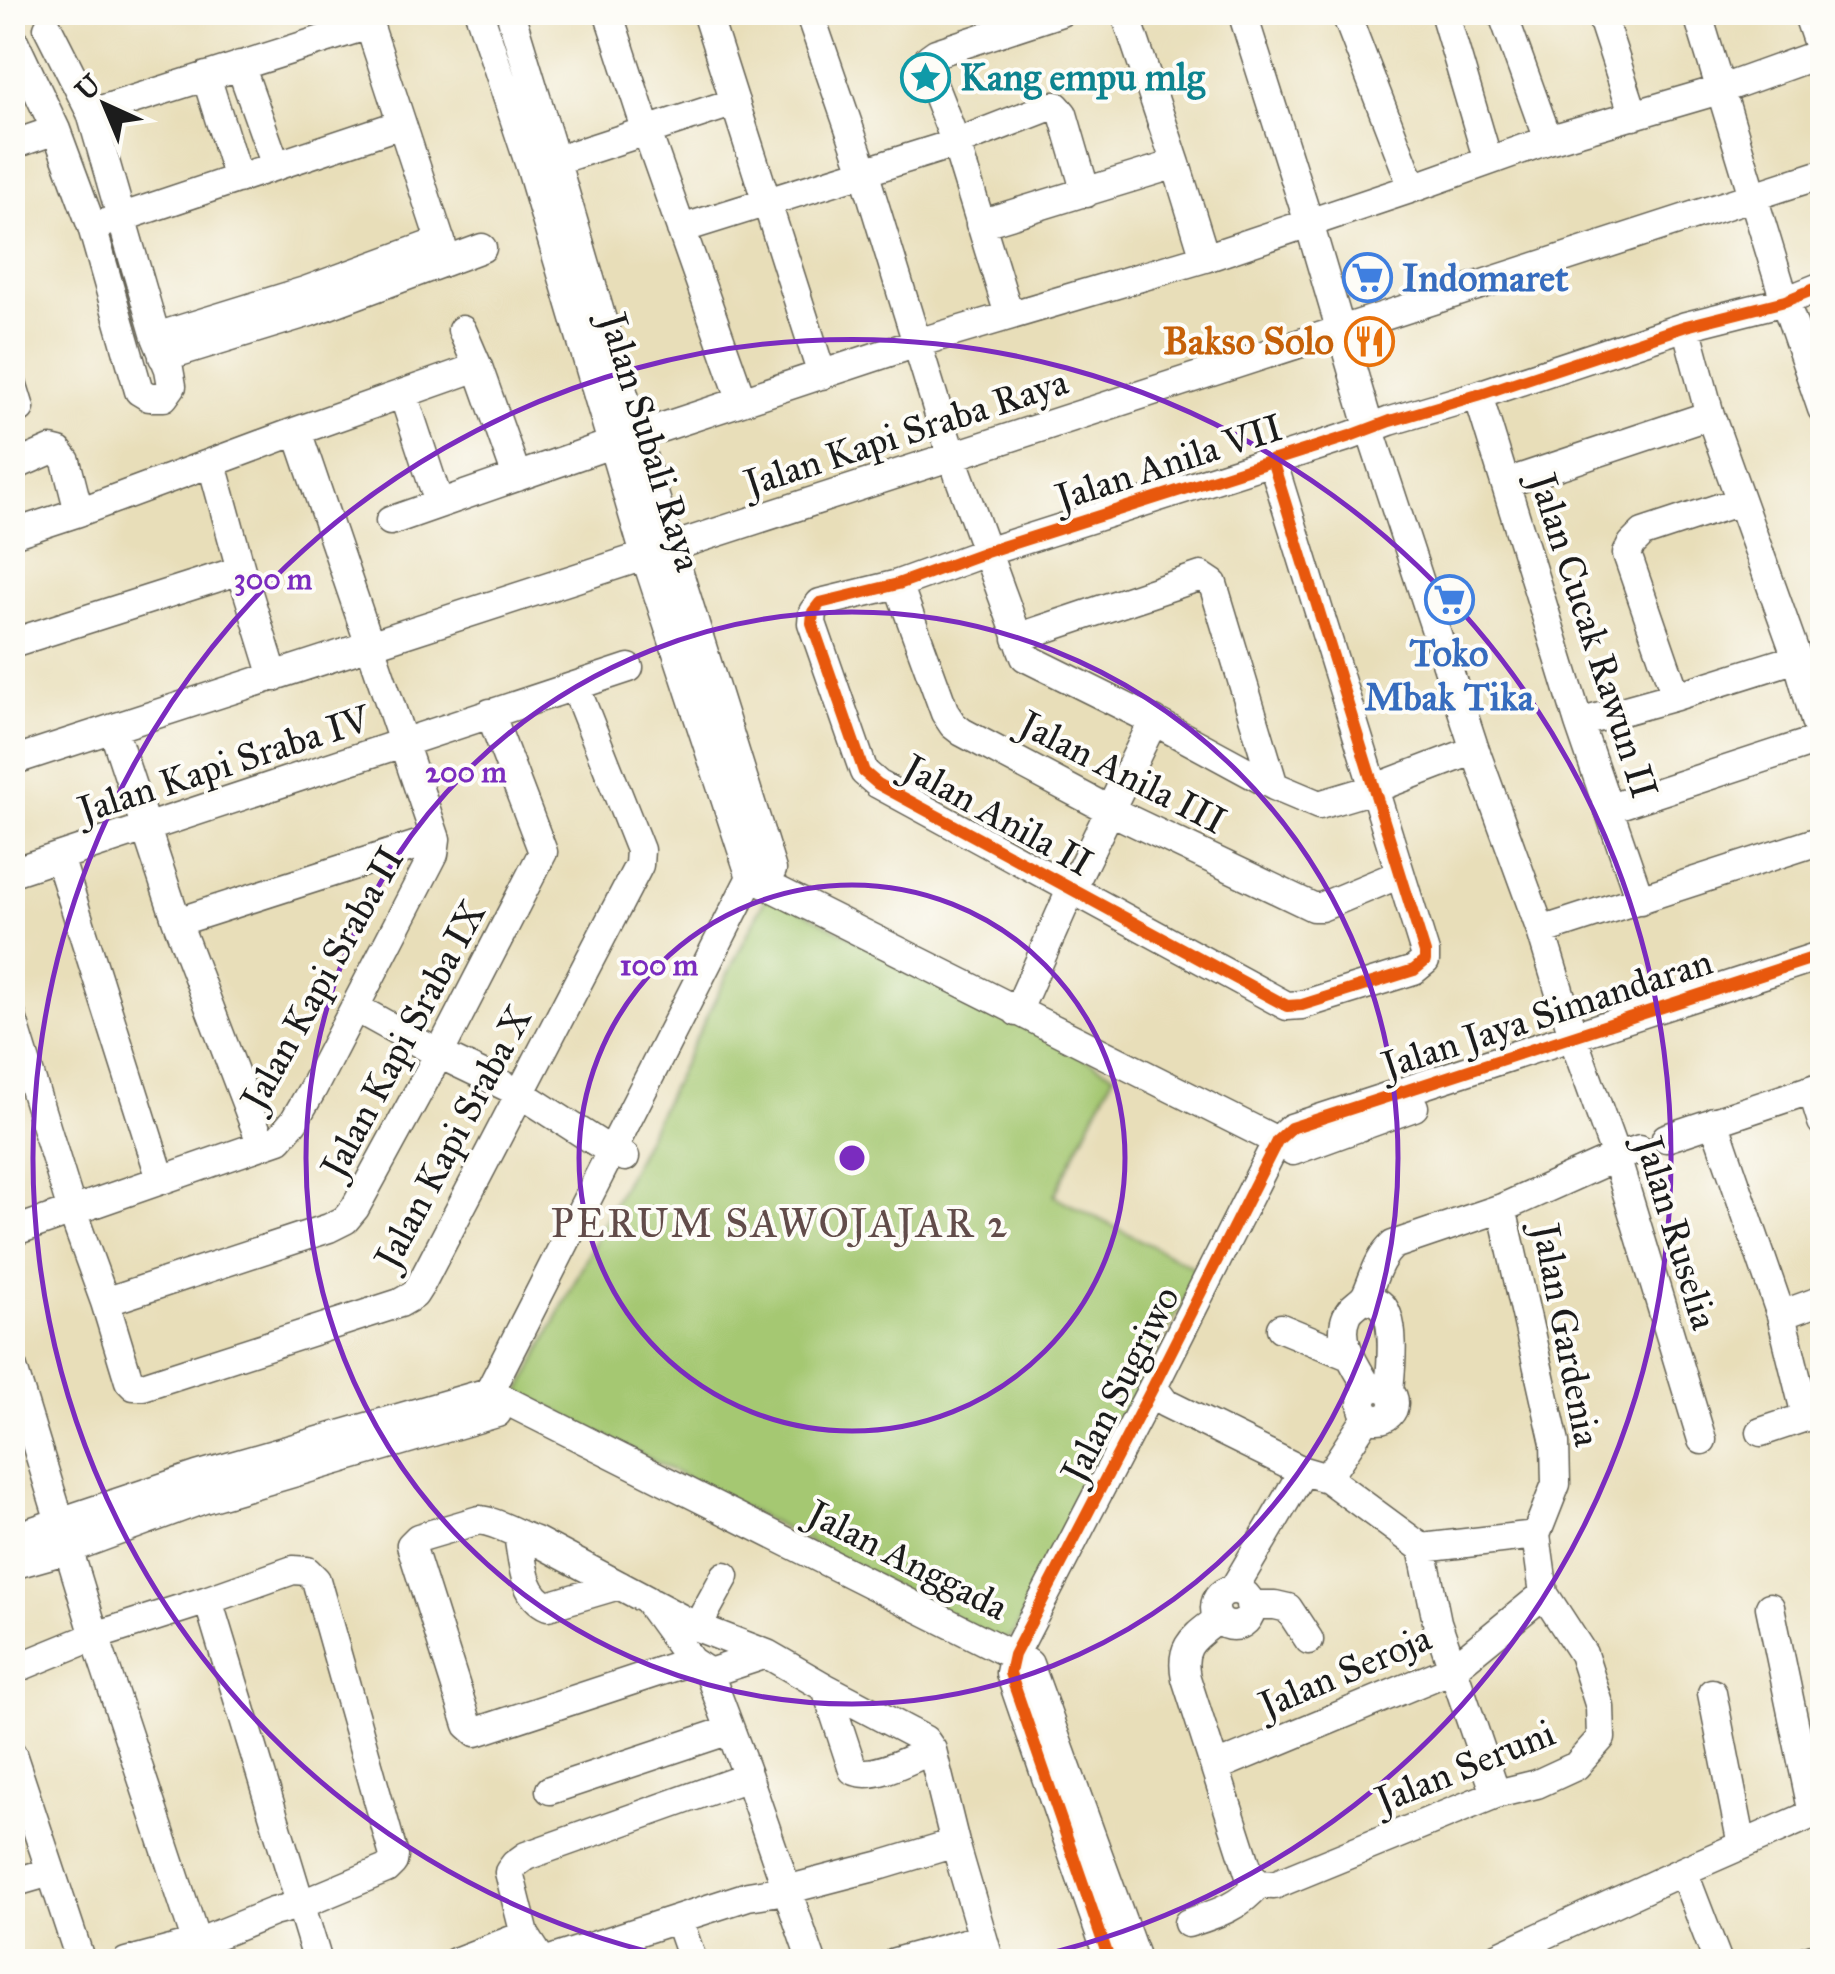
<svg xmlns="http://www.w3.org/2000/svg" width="1835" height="1974" viewBox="0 0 1835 1974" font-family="'IM FELL Great Primer',serif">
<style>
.green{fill:#a5c872;stroke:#607247;stroke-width:2.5}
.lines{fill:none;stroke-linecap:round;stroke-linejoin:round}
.minor-casing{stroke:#636053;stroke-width:31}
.minor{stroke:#fff;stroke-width:28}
.cycleway-casing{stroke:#fdfcf7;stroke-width:19}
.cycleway{stroke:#e8590c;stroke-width:12}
.ring{fill:none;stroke:#7b2cbf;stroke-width:5}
.labels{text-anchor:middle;stroke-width:8;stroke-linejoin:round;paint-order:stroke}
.culture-label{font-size:38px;font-weight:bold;fill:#0d838f;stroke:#fdfcf7;text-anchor:start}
.shop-label{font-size:38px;font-weight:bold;fill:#366cbe;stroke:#fdfcf7;text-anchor:start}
.food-label{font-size:38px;font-weight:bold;fill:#c56008;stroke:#fdfcf7;text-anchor:end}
.street-label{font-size:38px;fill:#1c1c1c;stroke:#fdfcf7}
.neighbourhood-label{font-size:40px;letter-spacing:2.5px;fill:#624c4a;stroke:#fdfcf7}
.centre{fill:#7b2cbf;stroke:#fdfcf7;stroke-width:5}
.ring-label{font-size:30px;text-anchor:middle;font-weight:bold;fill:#7b2cbf;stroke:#fdfcf7;stroke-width:8;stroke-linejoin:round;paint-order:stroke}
</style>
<rect width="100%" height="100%" fill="#fdfcf7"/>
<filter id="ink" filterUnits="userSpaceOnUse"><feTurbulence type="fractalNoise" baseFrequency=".01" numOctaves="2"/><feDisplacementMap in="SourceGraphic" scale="20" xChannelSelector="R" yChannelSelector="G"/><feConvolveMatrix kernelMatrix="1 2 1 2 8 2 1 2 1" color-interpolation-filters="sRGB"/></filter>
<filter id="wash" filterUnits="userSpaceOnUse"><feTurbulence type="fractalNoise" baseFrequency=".0048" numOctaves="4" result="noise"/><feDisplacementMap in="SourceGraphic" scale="40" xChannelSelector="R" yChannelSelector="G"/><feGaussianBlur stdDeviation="2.25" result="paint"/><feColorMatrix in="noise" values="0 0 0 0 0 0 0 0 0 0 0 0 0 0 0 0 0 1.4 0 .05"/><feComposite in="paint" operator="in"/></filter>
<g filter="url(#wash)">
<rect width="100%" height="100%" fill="#e8deb9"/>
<path class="green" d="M768,893L1114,1074L1054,1196L1199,1270L1013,1636L1000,1641L520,1392Z"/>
</g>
<g filter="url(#ink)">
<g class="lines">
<defs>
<path id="minor" d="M365,12L445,255
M479,12L531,169L645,555L751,877L1277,1141L1293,1151
M510,12L555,159L636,436L772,870
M608,12L647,132L742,401
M706,12L822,375
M809,12L864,171L952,457L1025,657L1156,722L1274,786L1319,805L1373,789L1475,750
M1125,12L1176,164L1205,258
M1242,12L1309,223L1370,430L1475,750L1541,931L1577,1049L1616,1157L1702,1440
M1345,12L1413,188
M1444,12L1488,161
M1502,12L1548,140
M1600,12L1634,116
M1697,12L1785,301L1822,409
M1807,12L1821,53
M12,37L56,130L92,227L139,391L149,397H164L172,386L169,369L156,337L91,113L48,28
M240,65L276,166
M206,76L238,179
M91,113L369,25
M12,145L56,130
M542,165L735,102
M108,222L401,124
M980,224L1176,164
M681,229L956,143L1051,106H1056L1063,114L1086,193
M1009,315L956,143L926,67L929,58L936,53L1061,12
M1686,326L1710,415L1797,658L1822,745
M156,337L305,291L441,241
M163,357L310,312L482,248
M478,367L517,477
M12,382L20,408
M403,394L439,503
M1478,395L1579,723L1640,900
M636,436L917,343L1205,258L1413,188L1548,140L1719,90L1822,53
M1272,460L1425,953V961L1414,970L1302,1005L1287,1006L878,784L864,772L812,623L813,612L820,603L898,584L986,552L1350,436L1390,421L1478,395L1686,326L1785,301L1822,286
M212,464L241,570L274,677
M12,467L51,450L59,452L66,461L79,512
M1506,483L1710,415
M390,521L611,444
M12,534L79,512L297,431L478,367L462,330
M898,584L945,713L953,725L962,732L1111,811L1313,907H1321L1400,874
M1017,638L1201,576L1213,584L1274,786
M12,643L241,570
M1676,696L1627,554L1632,544L1643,533L1740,501
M1579,723L1676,696L1797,658
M113,729L177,922L262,1145
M12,761L1822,174
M1610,808L1821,739
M59,857L161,1179
M12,872L629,668
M177,922L436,839
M1541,931L1822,840
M356,1008L439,1054L520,1093L601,1145L625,1157
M1017,1012L1071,890L1147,734L1156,722
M12,1017L72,1211L105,1302L129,1381L134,1386H143L400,1303L414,1295L421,1284L639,865L640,850L575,686
M1812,1090L1822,1122
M1714,1121L1781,1315L1806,1416
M1666,1138L1822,1086
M1293,1151L1414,1107
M12,1232L279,1139L294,1121L312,1090L434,854L436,839L297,431
M1365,1299C1369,1300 1376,1301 1380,1304C1397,1317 1391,1370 1389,1390
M105,1302L329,1228L345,1220L355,1208L439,1054L543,852L490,713
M1781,1315L1822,1300
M1281,1328L1349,1356
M12,1365L95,1636L203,1962
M1362 1403a16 16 0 1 1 32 0a16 16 0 1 1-32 0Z
M1153,1387L1165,1403L1303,1471L1327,1478L1422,1548L1437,1622L1496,1794
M1369,1389C1357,1368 1336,1341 1347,1316C1351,1305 1363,1303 1367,1293C1375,1275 1378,1259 1393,1245L1502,1208L1616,1157L1640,1149
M497,1413L489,1392L751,877L768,871
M1761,1432L1821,1412
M1327,1478L1368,1416
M518,1535C523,1560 522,1595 548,1606L619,1585
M12,1538L197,1476L489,1392L1028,1663
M1422,1548L1536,1535
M12,1565L69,1549L204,1499L497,1413
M1233,1590L1303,1471
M1215 1608a18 18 0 1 1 36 0a18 18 0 1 1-36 0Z
M208,1600L318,1962
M652,1603L697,1627L767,1654L826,1688L925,1740L932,1750L955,1843L990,1962
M1250,1605H1275L1288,1608L1309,1640
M1770,1607L1813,1814
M1218,1619C1194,1638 1179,1645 1186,1678L1249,1873L1258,1884
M697,1627L725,1576
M691,1661L476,1732L468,1725L411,1545L418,1538L479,1520C499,1522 517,1535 536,1541L647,1600L691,1661L709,1673L748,1777L812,1962
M1029,1664L1137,1962
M12,1670L95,1636L208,1600L293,1570L307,1571L316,1580L394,1856L393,1862L386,1869L300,1905L273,1912L197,1943L126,1962
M709,1673L767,1654
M826,1688L853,1770C873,1781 911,1758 932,1750
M1712,1693L1742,1845
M12,1754L81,1962
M1216,1767L1452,1669L1544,1594
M748,1777L526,1856L515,1864L509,1872L525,1935L540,1958L550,1960L748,1896L786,1890L882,1865L955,1843
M550,1790L730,1730
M1683,1871L1718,1962
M12,1883L50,1872
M1258,1884L1274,1885L1496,1794L1537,1784L1576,1766L1601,1738L1600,1707L1583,1654L1544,1594L1536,1535L1556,1484L1555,1443L1502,1208
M678,1919L693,1962
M1188,1923C1216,1914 1240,1907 1258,1884
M455,1962L525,1935
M895,1962L983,1938
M1110,1962L1010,1673L1014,1655L1153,1387L1277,1141L1291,1128L1822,955
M1486,1962L1683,1871L1822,1810
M1801,1962L1822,1955"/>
</defs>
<use href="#minor" class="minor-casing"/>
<use href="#minor" class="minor"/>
<defs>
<path id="cycleway" d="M1272,460L1425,953V961L1414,970L1302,1005L1287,1006L878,784L864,772L812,623L813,612L820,603L898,584L986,552L1350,436L1390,421L1478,395L1686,326L1785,301L1822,286
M1110,1962L1010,1673L1014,1655L1153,1387L1277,1141L1291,1128L1822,955"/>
</defs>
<use href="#cycleway" class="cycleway-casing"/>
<use href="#cycleway" class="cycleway"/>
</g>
</g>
<g class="ring">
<circle cx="852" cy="1158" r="273"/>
<circle cx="852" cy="1158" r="546"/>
<path d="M689 1961A819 819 0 1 1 1015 1961"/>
</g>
<defs>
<symbol id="sight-ring" viewBox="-11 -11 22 22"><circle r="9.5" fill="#fdfcf7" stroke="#0f9aa8" stroke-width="1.5"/><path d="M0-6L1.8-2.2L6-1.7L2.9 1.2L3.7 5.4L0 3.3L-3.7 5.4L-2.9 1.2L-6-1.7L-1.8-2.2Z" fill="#0f9aa8"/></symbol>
<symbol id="supermarket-ring" viewBox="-11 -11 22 22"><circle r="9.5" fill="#fdfcf7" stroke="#3f7fe0" stroke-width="1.5"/><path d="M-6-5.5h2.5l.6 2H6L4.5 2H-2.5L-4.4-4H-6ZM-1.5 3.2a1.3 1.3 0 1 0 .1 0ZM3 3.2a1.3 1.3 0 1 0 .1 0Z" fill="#3f7fe0"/></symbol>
<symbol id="restaurant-ring" viewBox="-11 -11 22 22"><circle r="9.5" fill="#fdfcf7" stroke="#e8710a" stroke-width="1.5"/><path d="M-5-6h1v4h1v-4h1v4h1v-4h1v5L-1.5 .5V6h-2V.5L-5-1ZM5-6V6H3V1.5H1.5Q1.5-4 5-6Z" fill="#e8710a"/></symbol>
</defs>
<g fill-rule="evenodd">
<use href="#sight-ring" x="898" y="50" width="55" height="55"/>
<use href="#supermarket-ring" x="1340" y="250" width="55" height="55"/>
<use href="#restaurant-ring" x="1342" y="314" width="55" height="55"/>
<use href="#supermarket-ring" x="1422" y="572" width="55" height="55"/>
</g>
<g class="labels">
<g class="culture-label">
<text x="960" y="90">Kang empu mlg</text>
</g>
<g class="shop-label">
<text x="1402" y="291">Indomaret</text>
<text x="1449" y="666" text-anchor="middle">Toko<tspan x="1449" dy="44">Mbak Tika</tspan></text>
</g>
<g class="food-label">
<text x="1334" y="354">Bakso Solo</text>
</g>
<g class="street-label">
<text transform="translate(906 432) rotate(-18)" y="13">Jalan Kapi Sraba Raya</text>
<text transform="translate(651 442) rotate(73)" y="13">Jalan Subali Raya</text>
<text transform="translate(1169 462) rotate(-18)" y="13">Jalan Anila VII</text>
<text transform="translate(1594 636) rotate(72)" y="13">Jalan Cucak Rawun II</text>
<text transform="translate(224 764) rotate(-18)" y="13">Jalan Kapi Sraba IV</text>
<text transform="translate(1123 772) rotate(27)" y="13">Jalan Anila III</text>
<text transform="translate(998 815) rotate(29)" y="13">Jalan Anila II</text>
<text transform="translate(322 978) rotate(-61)" y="13">Jalan Kapi Sraba II</text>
<text transform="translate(1547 1013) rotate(-18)" y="13">Jalan Jaya Simandaran</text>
<text transform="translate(403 1039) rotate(-62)" y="13">Jalan Kapi Sraba IX</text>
<text transform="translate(453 1137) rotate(-62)" y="13">Jalan Kapi Sraba X</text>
<text transform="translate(1677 1233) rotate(73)" y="13">Jalan Ruselia</text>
<text transform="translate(1567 1335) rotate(79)" y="13">Jalan Gardenia</text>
<text transform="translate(1120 1384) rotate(-63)" y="13">Jalan Sugriwo</text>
<text transform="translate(908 1560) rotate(27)" y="13">Jalan Anggada</text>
<text transform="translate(1345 1671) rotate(-23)" y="13">Jalan Seroja</text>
<text transform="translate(1465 1766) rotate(-22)" y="13">Jalan Seruni</text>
</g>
<g class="neighbourhood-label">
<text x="780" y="1237">PERUM SAWOJAJAR 2</text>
</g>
</g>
<circle cx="852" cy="1158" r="15" class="centre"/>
<g class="ring-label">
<text x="273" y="589">300 m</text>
<text x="466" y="782">200 m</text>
<text x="659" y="975">100 m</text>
</g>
<rect width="1835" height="1974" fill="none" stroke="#fdfcf7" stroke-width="50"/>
<g transform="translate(105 105) rotate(316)" stroke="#fdfcf7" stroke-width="8" paint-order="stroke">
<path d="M0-8L18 38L0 25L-18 38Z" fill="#1c1c1c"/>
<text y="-15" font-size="28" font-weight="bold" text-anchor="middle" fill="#1c1c1c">U</text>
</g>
</svg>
